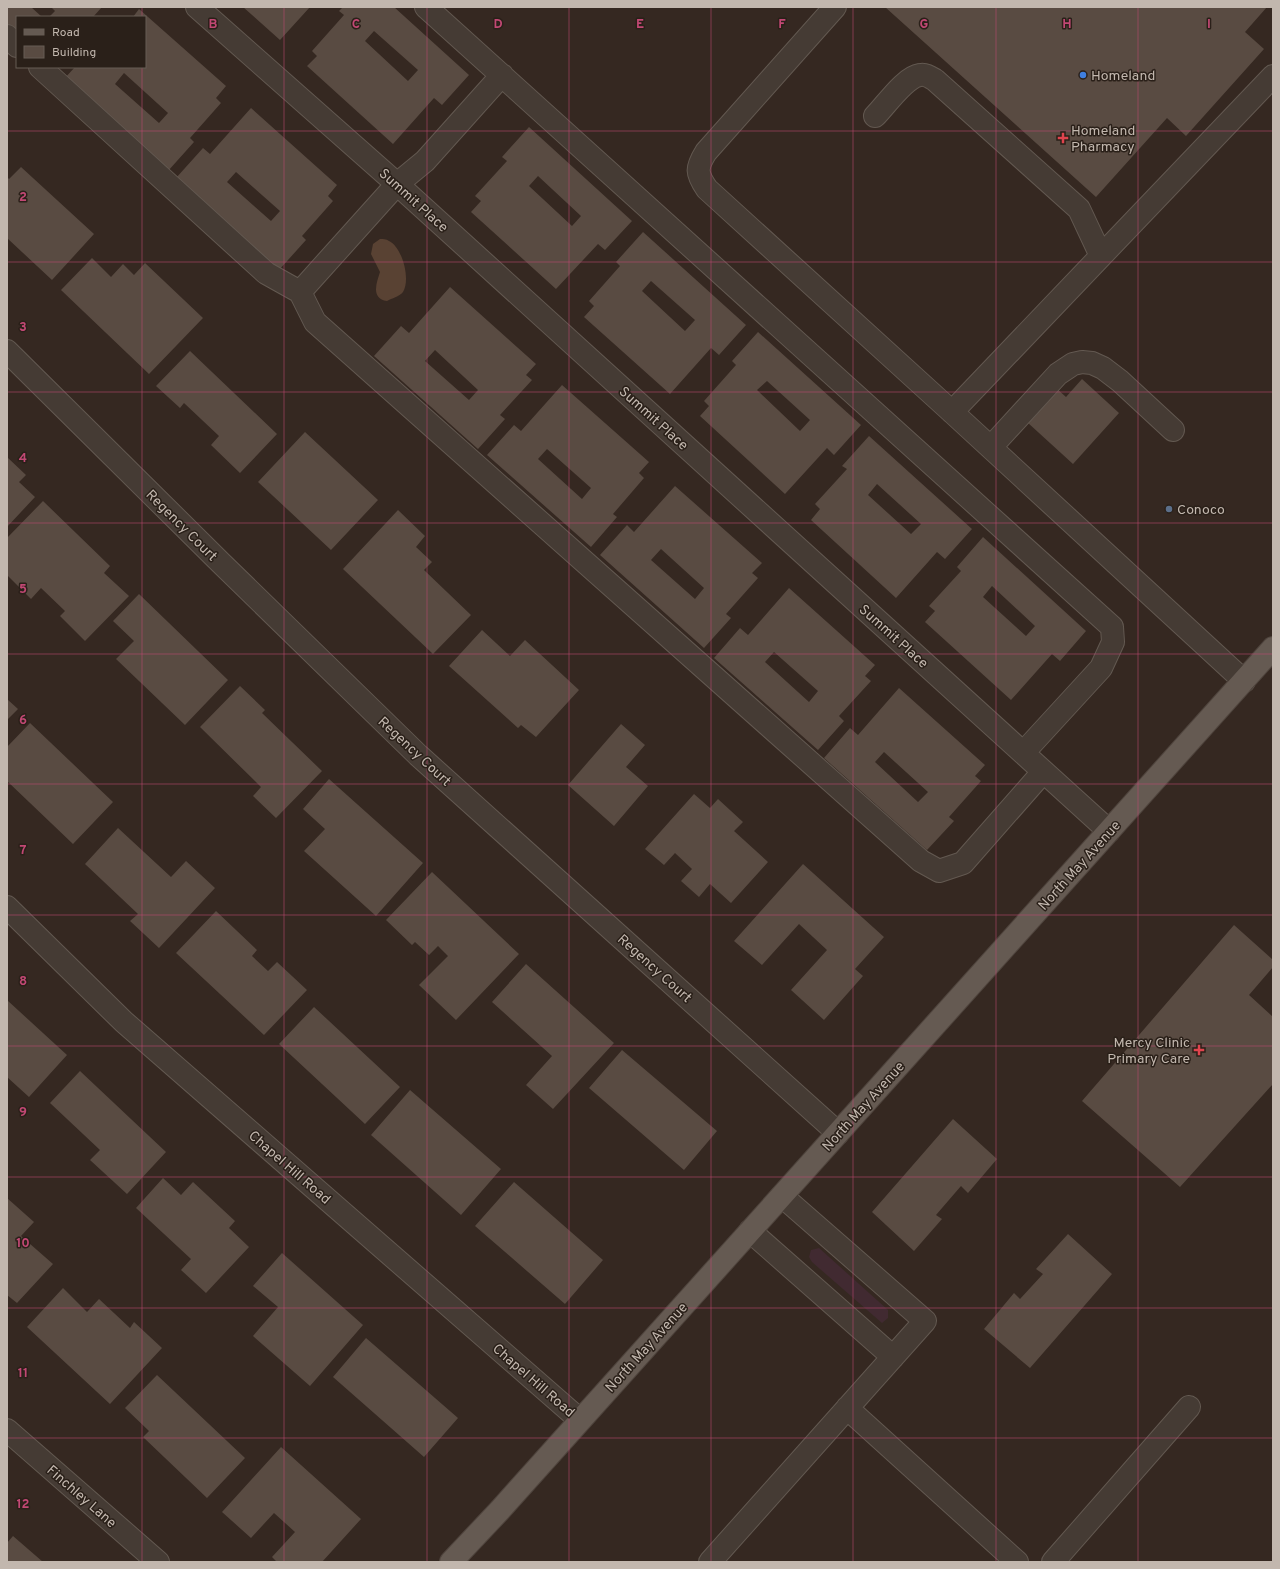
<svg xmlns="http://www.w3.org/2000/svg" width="1280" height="1569" viewBox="0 0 1280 1569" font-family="Overpass,sans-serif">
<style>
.green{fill:#412a31}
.water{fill:#594233}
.building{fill:#594b42;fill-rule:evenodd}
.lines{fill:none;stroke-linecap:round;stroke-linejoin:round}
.minor-casing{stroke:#635951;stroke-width:24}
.major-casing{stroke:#4f443d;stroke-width:24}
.minor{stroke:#453b34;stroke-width:22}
.major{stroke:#655a52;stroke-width:22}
.grid{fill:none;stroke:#c24874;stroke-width:1;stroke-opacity:0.55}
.shop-dot{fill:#3f7fe0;stroke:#2a2019;stroke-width:1.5}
.health-dot{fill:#e0444e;stroke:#2a2019;stroke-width:1.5}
.service-dot{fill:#5c6f8a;stroke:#2a2019;stroke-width:1.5}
.labels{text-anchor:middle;stroke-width:3;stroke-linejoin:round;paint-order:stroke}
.poi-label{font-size:14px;fill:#c2b7ae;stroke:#2a2019;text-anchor:start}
.street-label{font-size:14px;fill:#c2b7ae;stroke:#2a2019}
.grid-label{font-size:13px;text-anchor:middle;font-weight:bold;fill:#c24874;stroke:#2a2019;stroke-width:3;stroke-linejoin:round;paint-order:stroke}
</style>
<rect width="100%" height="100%" fill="#352821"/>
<path class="green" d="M819,1248L888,1310V1318L882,1323L812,1262L809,1257L811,1250Z"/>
<path class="water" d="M380,239C383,239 386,239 389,241C402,247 411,279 403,292C399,297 392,298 387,301C370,298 377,282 380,272L371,254L373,244Z"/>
<path class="building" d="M7,7H31L42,17H17V36L7,27Z
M51,7H102L93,17H49L55,11Z
M243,7H310L280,40Z
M343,7H394L469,75L442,105L434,98L393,144L307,66L317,56L312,51L344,15L339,11ZM374,31L418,70L408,81L365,41Z
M885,7H1267L1245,32L1264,49L1186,136L1167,118L1096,197Z
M139,9L226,86L216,98L221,103L190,138L194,142L168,171L64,79L75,67H145V17H133ZM124,73L168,113L159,123L115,84Z
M251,108L337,185L328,196L333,201L302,236L306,240L279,270L176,178L203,148L210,154ZM236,172L280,211L271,221L227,182Z
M529,127L632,221L605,250L598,244L556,289L471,212L481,201L475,196L507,161L502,157ZM538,176L581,216L572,226L529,186Z
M21,167L94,234L52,280L7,238V177L9,179Z
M643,232L746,325L719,355L711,348L670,394L584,317L594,306L589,301L620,266L616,262ZM651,281L695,320L685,331L642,291Z
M92,258L111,277L123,264L134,275L145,263L203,318L149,374L61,290Z
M450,287L536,364L526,375L532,380L500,415L505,419L478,449L374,356L401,326L409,333ZM435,350L478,390L469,400L425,361Z
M758,332L861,425L834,455L827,448L785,494L700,416L709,406L704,401L736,365L732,361ZM767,381L810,420L800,431L757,390Z
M190,351L277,434L240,473L211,445L219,436L184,403L180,408L156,386Z
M1045,378L1066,397L1082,379L1119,413L1073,464L1015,411Z
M562,385L649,462L639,473L644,478L613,514L617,517L591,547L487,455L514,425L521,431ZM547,449L591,488L582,499L538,459Z
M305,432L378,500L331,550L258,482Z
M869,436L972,529L945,559L937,552L896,598L811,520L820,509L815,504L847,469L842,466ZM877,484L921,524L911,534L868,495Z
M7,457L26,475L19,482L35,497L7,527Z
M675,486L762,563L752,573L758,578L726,614L731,618L704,648L600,555L627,525L634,532ZM661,549L704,588L695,599L651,560Z
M43,501L110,566L104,573L129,596L85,641L60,616L65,611L41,588L31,599L7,575V538Z
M398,510L425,536L416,547L432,562L424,570L471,615L433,654L343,569Z
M983,537L1086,631L1060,661L1052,654L1011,700L925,622L935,611L929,606L961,571L957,567ZM992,586L1035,626L1026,636L983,597Z
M789,588L875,665L865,676L871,681L839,716L844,721L818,750L714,658L740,628L748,635ZM774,652L818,691L809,702L765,662Z
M139,594L228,680L185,725L116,659L134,641L113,621Z
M482,630L510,656L525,640L579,690L536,737L521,725L518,728L449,666Z
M240,686L265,710L262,713L322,771L276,818L253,796L261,787L200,727Z
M899,688L985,765L975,776L981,781L949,817L954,821L927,850L824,758L850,728L858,735ZM884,752L928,792L918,802L875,762Z
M7,699L18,709L7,720Z
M30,723L113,802L73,844L7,781V747Z
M621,724L645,745L626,767L648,786L614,826L568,785Z
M329,779L423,863L376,916L304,851L325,829L303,809Z
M694,794L710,808L718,799L743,822L734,831L768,862L731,903L710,884L699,897L681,881L692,869L675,853L664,865L645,849Z
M118,828L171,877L186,861L215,888L159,948L130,921L138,914L85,864Z
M803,864L884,937L855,969L863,976L824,1020L791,990L827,950L799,924L762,965L734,941Z
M432,872L519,954L456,1020L419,985L448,956L438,946L429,955L415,942L412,945L386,920Z
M216,911L257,950L252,956L268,971L277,962L307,990L264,1035L176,953Z
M1234,925L1273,960V967L1249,995L1273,1017V1084L1180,1187L1082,1101Z
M526,964L614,1043L553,1109L526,1085L552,1056L492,1002Z
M7,1000L67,1055L29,1097L7,1077Z
M314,1007L400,1087L365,1124L279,1044Z
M622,1050L717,1131L684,1170L589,1088Z
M80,1071L166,1152L127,1194L90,1160L100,1150L50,1103Z
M410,1090L501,1169L461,1215L371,1135Z
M953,1119L997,1159L968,1193L961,1186L936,1215L942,1219L914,1251L872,1212Z
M163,1178L181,1195L193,1182L235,1221L229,1228L249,1247L206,1293L181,1270L191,1259L136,1208Z
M514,1182L603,1260L565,1304L475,1226Z
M7,1198L34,1222L21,1236L53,1264L17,1303L7,1295Z
M1068,1234L1112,1274L1030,1368L984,1329L1014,1293L1020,1299L1043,1274L1036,1269Z
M282,1253L363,1325L310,1386L253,1336L278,1307L253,1286Z
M63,1288L87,1312L99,1299L130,1328L134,1322L162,1348L110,1404L27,1327Z
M366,1338L458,1418L424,1457L333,1377Z
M157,1375L245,1458L207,1498L143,1437L149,1431L125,1408Z
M281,1447L361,1519L322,1562H277L272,1557L295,1532L274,1513L251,1538L222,1512Z
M13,1536L43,1562H7V1543Z"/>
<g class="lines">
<defs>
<path id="minor" d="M197,7L397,184L1109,831
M426,7L1112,627L1113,642L1101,668L1023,753
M835,7L706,152C696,168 696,173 707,189L952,412L1244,681
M7,36L17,46
M40,67L266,273L300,292
M502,75L425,161L397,184L300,292L315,322L921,861L939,871L963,863L1043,772
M875,116C886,105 905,77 920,75C926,74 930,77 935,80L1079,209L1101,256
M7,351L221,563L418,755L838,1133
M952,412L1273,76
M991,447L1058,374L1073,364L1082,362L1092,363L1103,368L1120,381L1173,430
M7,907L124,1022L580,1420
M750,1231L893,1357
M847,1408L1017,1562
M7,1430L158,1562
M710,1562L925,1321L782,1196
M1053,1562L1189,1407"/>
<path id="major" d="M451,1562L500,1510L1273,648"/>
</defs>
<use href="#minor" class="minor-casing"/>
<use href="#major" class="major-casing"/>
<use href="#minor" class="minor"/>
<use href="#major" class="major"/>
</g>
<path class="grid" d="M142,7V17M284,7V1562M427,7V1562M569,7V1562M711,7V1562M853,7V1562M996,7V1562M1138,7V1562M142,67V1562M7,131H1273M7,262H1273M7,392H1273M7,523H1273M7,654H1273M7,784H1273M7,915H1273M7,1046H1273M7,1177H1273M7,1308H1273M7,1438H1273"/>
<circle class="shop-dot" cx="1083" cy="75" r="4"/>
<g class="health-dot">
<path d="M1061 132h4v4h4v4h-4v4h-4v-4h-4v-4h4z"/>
<path d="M1197 1044h4v4h4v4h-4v4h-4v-4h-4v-4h4z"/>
</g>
<circle class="service-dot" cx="1169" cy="509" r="4"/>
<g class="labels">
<g class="poi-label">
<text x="1091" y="80">Homeland</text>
<text x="1071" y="135">Homeland<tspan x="1071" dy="16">Pharmacy</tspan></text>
<text x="1177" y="514">Conoco</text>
<text x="1190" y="1047" text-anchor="end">Mercy Clinic<tspan x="1190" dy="16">Primary Care</tspan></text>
</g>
<g class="street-label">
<text transform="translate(414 200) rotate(42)" y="5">Summit Place</text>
<text transform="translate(654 418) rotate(42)" y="5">Summit Place</text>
<text transform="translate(182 525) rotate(45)" y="5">Regency Court</text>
<text transform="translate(894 636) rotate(42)" y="5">Summit Place</text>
<text transform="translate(415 751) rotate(43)" y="5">Regency Court</text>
<text transform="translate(1079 865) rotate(-48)" y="5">North May Avenue</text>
<text transform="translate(655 968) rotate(42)" y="5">Regency Court</text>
<text transform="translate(863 1106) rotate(-48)" y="5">North May Avenue</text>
<text transform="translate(290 1167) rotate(41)" y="5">Chapel Hill Road</text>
<text transform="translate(646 1347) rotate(-48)" y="5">North May Avenue</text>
<text transform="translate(534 1380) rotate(41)" y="5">Chapel Hill Road</text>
<text transform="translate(82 1496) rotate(41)" y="5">Finchley Lane</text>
</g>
</g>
<g class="grid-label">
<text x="213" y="28">B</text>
<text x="356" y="28">C</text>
<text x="498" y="28">D</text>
<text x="640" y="28">E</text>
<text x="782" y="28">F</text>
<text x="924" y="28">G</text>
<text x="1067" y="28">H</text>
<text x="1209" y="28">I</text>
<text x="23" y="201">2</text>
<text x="23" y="331">3</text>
<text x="23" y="462">4</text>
<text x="23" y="593">5</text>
<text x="23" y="724">6</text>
<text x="23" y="854">7</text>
<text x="23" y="985">8</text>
<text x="23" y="1116">9</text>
<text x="23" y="1247">10</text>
<text x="23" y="1377">11</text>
<text x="23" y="1508">12</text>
</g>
<rect width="1280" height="1569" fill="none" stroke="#c2b7ae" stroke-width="16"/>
<rect x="16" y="16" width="130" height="52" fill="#2a2019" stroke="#675c55"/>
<rect x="24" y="29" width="20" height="6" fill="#655a52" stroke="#675c55"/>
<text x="52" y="36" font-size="12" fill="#c2b7ae">Road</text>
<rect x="24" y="46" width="20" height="12" fill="#594b42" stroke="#675c55"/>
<text x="52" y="56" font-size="12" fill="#c2b7ae">Building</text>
</svg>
